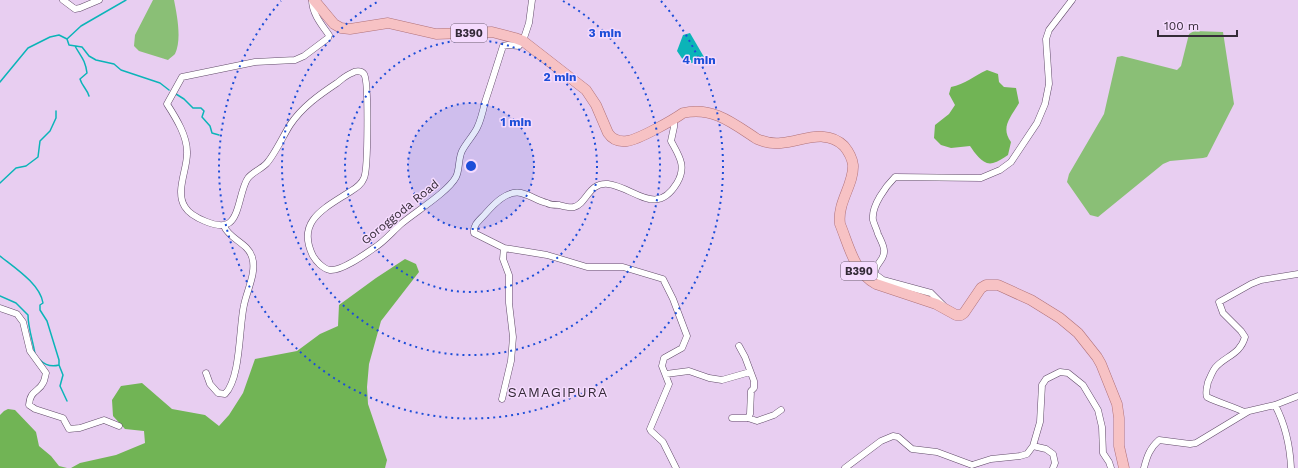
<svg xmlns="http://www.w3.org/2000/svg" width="1298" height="468" viewBox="0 0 1298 468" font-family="'Work Sans',sans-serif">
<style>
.green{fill:#8abf76}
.forest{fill:#71b455}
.water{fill:#0bb4b8}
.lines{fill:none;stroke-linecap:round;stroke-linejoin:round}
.stream{stroke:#0bb4b8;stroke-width:1.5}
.minor-casing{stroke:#614b69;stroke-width:7}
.primary-casing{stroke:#b07279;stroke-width:11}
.minor{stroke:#fff;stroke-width:6}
.primary{stroke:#f7c2c4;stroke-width:10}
.ring{fill:none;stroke:#1d4ed8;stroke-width:2;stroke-dasharray:2 4}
.labels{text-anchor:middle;stroke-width:3;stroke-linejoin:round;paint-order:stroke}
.shield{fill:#f5dbfe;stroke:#6f6073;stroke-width:1}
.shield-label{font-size:11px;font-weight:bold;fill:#352b38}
.street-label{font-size:12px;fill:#352b38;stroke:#f5dbfe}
.quarter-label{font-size:14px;letter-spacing:1px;fill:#352b38;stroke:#f5dbfe}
.centre{fill:#1d4ed8;stroke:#f5dbfe;stroke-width:2}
.ring-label{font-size:12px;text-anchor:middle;font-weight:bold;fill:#1d4ed8;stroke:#f5dbfe;stroke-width:3;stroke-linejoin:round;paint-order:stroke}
</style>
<rect width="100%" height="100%" fill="#e8cef1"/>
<path class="green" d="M153,0H174C177,15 182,40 175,54C173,56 170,58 168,60L139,51L134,46L135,35Z
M1194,31L1223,32L1234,104L1207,157L1203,158L1170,161L1163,164L1098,217L1090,215L1067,182L1069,174L1104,114L1117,57L1122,56L1177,70L1181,66L1189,34Z"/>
<path class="forest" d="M987,70L998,74L999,82L1004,87L1016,88L1019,103C1011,117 1000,127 1011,142L1008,155C1003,158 998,162 993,163C983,166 975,153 970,146L951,148L941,145L934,138L935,125L949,114L955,105L949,94L951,87C965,84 974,76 987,70Z
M405,259L416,264L419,272L381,321L369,364L367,387L368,404L387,460L385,468H71L80,463L116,455L145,443L144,431L125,429L113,416L112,400L121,386L142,383L172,409L205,415L219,426L229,415L243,393L255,359L297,351L320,334L338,326L339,305L376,278Z
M8,409L15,410L36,432L39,446L51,456L59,466L67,468H0V415L4,411Z"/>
<path class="water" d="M690,33L704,57L692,63L683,60L677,51L683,35Z"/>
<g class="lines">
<path class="stream" d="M67,39L81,26L126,0
M75,46C81,57 85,59 87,73L80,79C82,86 87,89 89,96
M0,82L28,48L50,37L59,35L67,39L69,45L82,47L89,56L96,60L114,64L121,70L160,83L169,90
M176,94L184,99L193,108H201L204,111L202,117L210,126L212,133L219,135
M0,183L16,168L26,166L38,157L40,141L50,131L56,118V111
M0,256C15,268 40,284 43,303L40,305V310L47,321L59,360V365
M0,296L16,303L28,315C28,328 33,341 35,354
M40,360C45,365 52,367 59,365L63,375L60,386L67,401"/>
<defs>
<path id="minor" d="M63,0L75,9L80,8L99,0
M312,0C312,13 321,24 329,35L328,38L304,56L295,60L255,62L182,77L167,104C176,118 188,137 187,154C187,170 175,192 185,207C191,217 219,230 229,223C240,215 240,189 248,178C253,172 261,169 266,164C274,156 283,136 290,125C302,107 319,95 337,83C341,80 346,75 352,73C355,71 361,70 364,74C369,81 368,170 364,178C361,186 354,189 348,193C323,209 296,222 313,256C316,261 323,269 330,270C342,271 364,255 374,248C384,242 392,232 401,224C415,212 448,192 456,177C460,169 458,159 462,151C466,143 473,136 477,128C481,120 483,111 485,102C491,84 497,65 503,46L508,45L519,46L521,41
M523,41L529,23L532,0
M674,119V127L671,141C679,156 687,166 677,183C656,218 634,187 608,184C588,182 587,204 574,207C570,208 563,206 559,205C555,205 550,205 547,203C538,201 530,195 521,193C507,190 494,204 486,213C480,220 473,224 474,233L504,248L547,255L587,267H623L663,279L673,299L687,336L682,348L664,358L662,366L669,384L650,429L651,431L663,442L676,468
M943,305L931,293L883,280L875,274C874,264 884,261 884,252C885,247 880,239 878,234C877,230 874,224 873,220C871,206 886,186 895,177L981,178L1000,170L1011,162L1037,123L1045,104L1049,84L1046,39L1049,30L1072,0
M0,308L17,314L23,322L30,351L46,373C45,376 45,380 43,383C39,392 30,390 29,405L35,409L63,418L69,429L80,428L104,420L119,426
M739,346L745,357L754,381V388L751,391L750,414L748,418
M206,373L210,384L218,393L225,394C241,378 239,326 244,305C247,290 257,272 252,257C248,243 229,239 224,226
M666,374L689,371L709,378L722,380L750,372
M502,399L511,361L513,337L509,303V275L503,259L504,248
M1275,405C1285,424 1290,446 1291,468
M1249,411L1244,412C1232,406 1219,403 1207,397C1205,392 1207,388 1208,382C1210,378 1212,372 1215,368C1225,356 1240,355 1245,337L1241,331L1223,313L1219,302L1251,284L1261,280L1298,274
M732,418H748L757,421L774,415L781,410
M1033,446L1046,449L1053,454L1055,463L1053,468
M845,468L881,441L893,436L898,437L912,449L937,452L972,465L991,459L1020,456L1027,454L1033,446L1040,422L1042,385L1046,379L1060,372L1068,373L1083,385L1098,410L1102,427L1103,453L1109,462L1111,468
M1144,468C1147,456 1150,448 1159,440L1190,444L1196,443L1249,411L1275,405L1298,396"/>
<path id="primary" d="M314,0L334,24L341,28L350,29L388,23L436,34L492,32L515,38L523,41L586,90L596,105L608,133C612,139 619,142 627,141C638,140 673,120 683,113C713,106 734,124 757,139C764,142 773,144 781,143C803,141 826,128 844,146C849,152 852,158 853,165C854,185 837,202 840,224C849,246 854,272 876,284L936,304L956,315H961L964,313L981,288L986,285H998L1031,300L1060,318L1078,333L1097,357L1101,364L1117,404L1119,418V446L1124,468"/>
</defs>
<use href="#minor" class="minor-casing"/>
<use href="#primary" class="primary-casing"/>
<use href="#minor" class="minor"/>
<use href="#primary" class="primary"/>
</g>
<circle cx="471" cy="166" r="63" fill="#1d4ed8" fill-opacity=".12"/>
<g class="ring">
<circle cx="471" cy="166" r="63"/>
<circle cx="471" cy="166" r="126"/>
<path d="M563 1A189 189 0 1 1 379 1"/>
<path d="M661 1A252 252 0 1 1 281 1"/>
</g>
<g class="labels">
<g class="shield">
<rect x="451" y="24" width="36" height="18" rx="3"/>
<rect x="841" y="262" width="36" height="18" rx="3"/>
</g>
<g class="shield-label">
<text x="469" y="37">B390</text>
<text x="859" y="275">B390</text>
</g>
<g class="street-label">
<text transform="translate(400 212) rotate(-39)" y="4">Goroggoda Road</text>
</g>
<g class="quarter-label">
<text x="558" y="397">SAMAGIPURA</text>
</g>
</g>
<circle cx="471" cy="166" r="6" class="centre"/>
<g class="ring-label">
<text x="605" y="37">3 min</text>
<text x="699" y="64">4 min</text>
<text x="560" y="81">2 min</text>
<text x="516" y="126">1 min</text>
</g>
<path d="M1158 30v6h79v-6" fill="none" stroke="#352b38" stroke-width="2"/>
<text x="1164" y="30" font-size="12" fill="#352b38" stroke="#f5dbfe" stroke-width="3" paint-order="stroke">100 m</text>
</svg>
